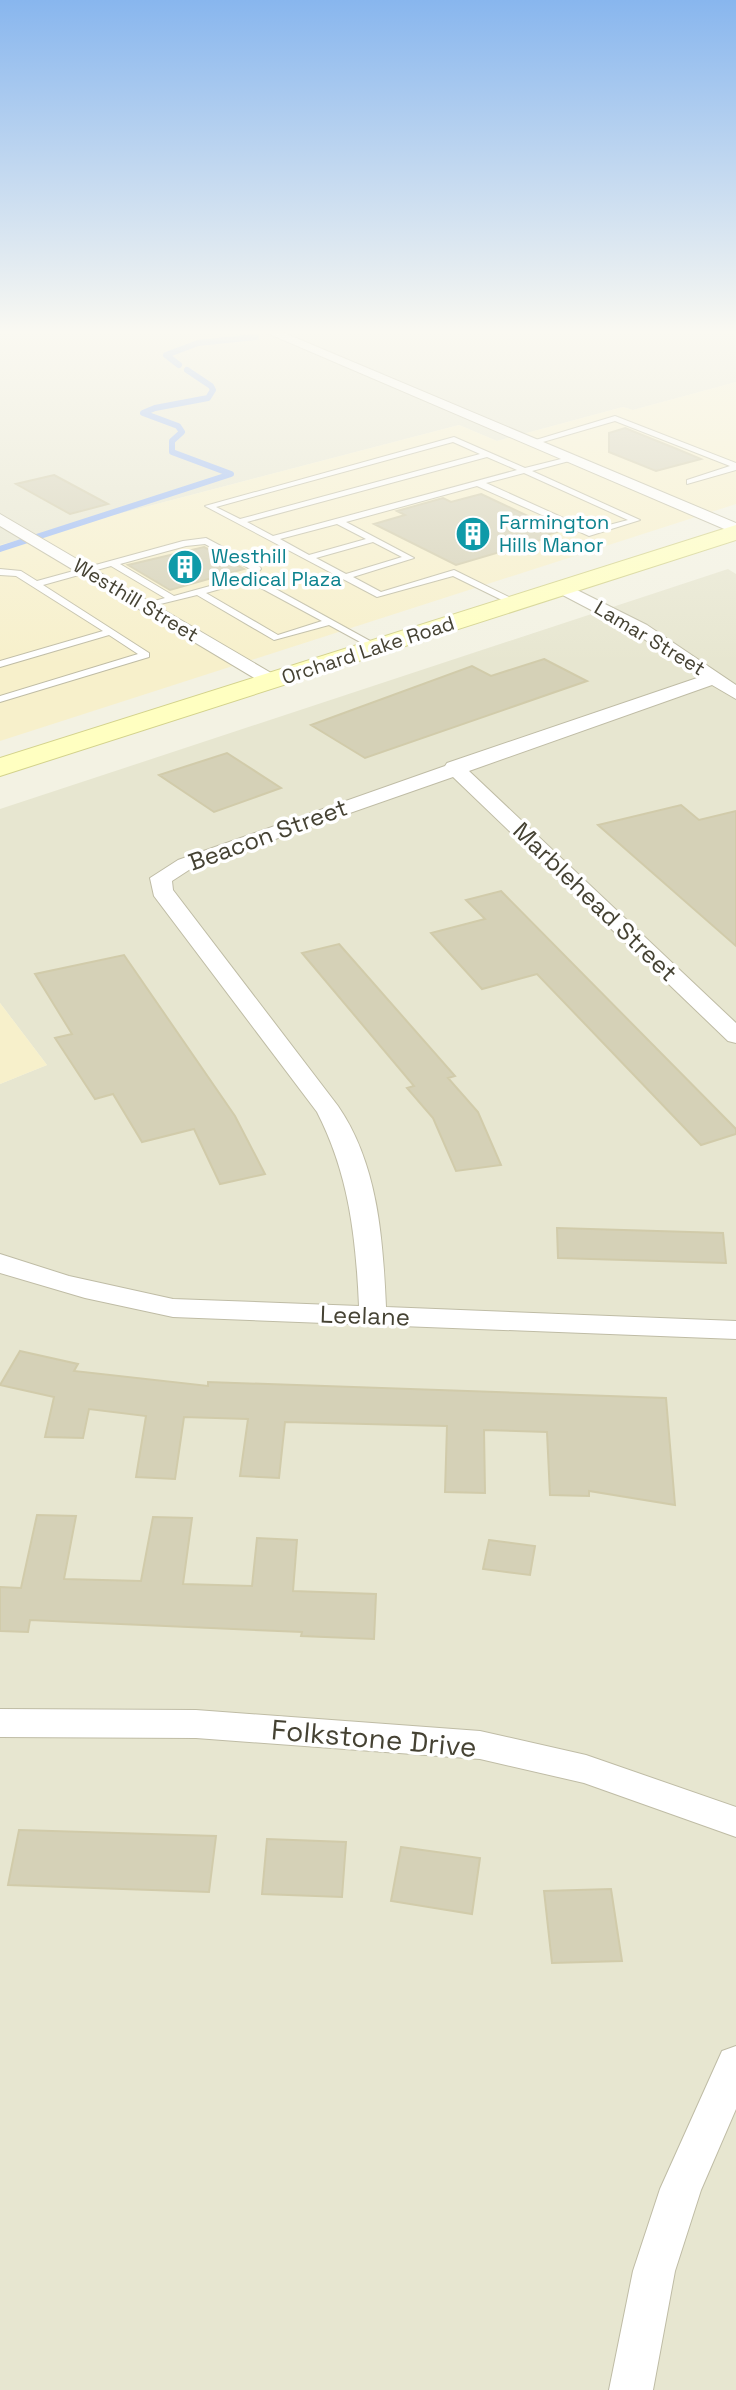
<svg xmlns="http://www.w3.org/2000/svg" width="736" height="2390" viewBox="0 0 736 2390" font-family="'Space Grotesk',sans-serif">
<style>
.residential{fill:#e7e6d0}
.commercial{fill:#f7f0cb}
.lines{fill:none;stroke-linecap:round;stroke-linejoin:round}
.stream{stroke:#99b9f6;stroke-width:6}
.building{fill:#d5d1b7;stroke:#d1cbaa;stroke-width:2}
.lane-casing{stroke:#bfbca5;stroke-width:2}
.street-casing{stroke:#bfbca5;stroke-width:2}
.secondary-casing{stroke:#d3d28c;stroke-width:2}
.lane{fill:#fff;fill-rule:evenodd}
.street{fill:#fff;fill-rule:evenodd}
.secondary{fill:#ffffc1;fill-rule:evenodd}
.labels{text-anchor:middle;stroke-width:7;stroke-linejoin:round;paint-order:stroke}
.far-culture-label{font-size:20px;fill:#0d838f;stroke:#fff;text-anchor:start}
.far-street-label{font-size:20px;fill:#454233;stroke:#fff}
.street-label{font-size:24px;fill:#454233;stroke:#fff}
.near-street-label{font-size:28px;fill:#454233;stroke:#fff}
</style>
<rect width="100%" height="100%" fill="#f3f2e3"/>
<path class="residential" d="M0,330H736V382L633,410L623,407L497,441L459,425L0,545Z
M728,569L736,574V2390H0V1084L47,1065L0,1003V809Z"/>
<path class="commercial" d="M736,382V504L0,741V545L459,425L497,441L623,407L633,410Z
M0,1003L47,1065L0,1084Z"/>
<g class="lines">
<path class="stream" d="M179,365L166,355L198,343L256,337
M0,549L231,474L172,452V441L182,432L178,426L143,413L155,408L208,398L213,390L211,386L187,370"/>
</g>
<path class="building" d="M625,428L677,449L701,459L656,471L609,452V433Z
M54,475L108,504L70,514L16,484Z
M481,494L560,531L543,536L547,538L456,565L374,524L405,515L397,511L443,498L451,502Z
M204,547L244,569L170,590L128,565Z
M544,659L587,681L365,758L311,725L472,666L491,676Z
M227,753L281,788L214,812L159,775Z
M681,805L699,820L736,811V946L598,825Z
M501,891L736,1129V1134L701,1145L537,974L482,989L431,933L485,919L466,900Z
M339,944L455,1076L448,1078L478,1112L501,1165L456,1171L433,1118L407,1088L414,1086L302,953Z
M124,955L235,1116L265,1174L220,1184L194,1129L142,1142L113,1094L95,1099L55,1038L72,1034L35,974Z
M557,1228L723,1233L726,1263L558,1258Z
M20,1351L78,1364L74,1371L208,1386V1382L666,1398L675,1505L589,1491V1496L550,1495L547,1432L484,1430L485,1493L445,1492L447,1426L285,1422L279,1478L240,1476L248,1419L184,1417L175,1479L136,1477L146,1416L89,1409L83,1438L45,1437L54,1397L0,1385Z
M37,1515L76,1516L64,1579L141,1581L153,1517L192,1518L183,1584L252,1586L257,1538L297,1540L293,1591L376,1594L374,1639L301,1636L302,1632L30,1620L28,1632L0,1631V1587L21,1588Z
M489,1540L535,1546L530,1575L483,1569Z
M19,1830L216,1836L209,1892L8,1885Z
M267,1839L346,1842L342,1897L262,1894Z
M401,1847L480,1858L472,1914L391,1901Z
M611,1889L622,1961L552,1963L544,1891Z"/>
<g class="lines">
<defs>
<path id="lane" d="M615,416L736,463V470L687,484V480L730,466L615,421L536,444L529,442Z
M454,437L525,468L573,456V460L532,471L640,520L589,536L477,486L346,522L414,558L353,577L381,592L454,570L517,601L519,603L514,606L453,576L377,597L205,506ZM453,442L480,454L240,519L216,507ZM487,457L517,470L273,536L247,522ZM524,473L628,520L590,530L486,483ZM337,524L366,539L309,555L280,539ZM373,542L402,557L346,574L316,558Z
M206,538L260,567L261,569L254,577L381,647L373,649L329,625L274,640L197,595L144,608V604L165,598L111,566L43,585L149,653V657L0,702V696L138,654L109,635L0,667V661L103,631L16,576L0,575V569L21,571L37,581L183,541ZM205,544L252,570L246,576L174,596L120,564L186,546ZM248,581L322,621L278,635L206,593Z"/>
<path id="street" d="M260,330H277L736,523V534Z
M0,514L278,677L281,681L272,686L266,685L0,526Z
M561,582L647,625L736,685V699L712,685L469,771L736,1023V1043L728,1041L453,777L192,868L172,881L173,890L338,1106C378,1164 383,1239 386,1307L736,1321V1339L173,1317L85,1298L0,1273V1254L69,1276L173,1299L359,1306C356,1238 349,1174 317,1112L154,896L150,878L178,860L445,766L447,763L700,677L635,633L555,591L553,587Z
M0,1709L196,1710L480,1731L586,1755L736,1807V1837L584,1783L480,1759L196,1738L0,1737Z
M736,2046V2109L701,2190L675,2271L653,2390H609L633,2271L660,2189L722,2051Z"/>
<path id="secondary" d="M736,525V540L0,776V758Z"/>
</defs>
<use href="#lane" class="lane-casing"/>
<use href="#street" class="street-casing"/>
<use href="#secondary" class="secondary-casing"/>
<use href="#lane" class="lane"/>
<use href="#street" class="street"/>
<use href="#secondary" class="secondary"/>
</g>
<linearGradient id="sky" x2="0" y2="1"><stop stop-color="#88b6ee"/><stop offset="0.5" stop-color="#faf9f2"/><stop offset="1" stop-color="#faf9f2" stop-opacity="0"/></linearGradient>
<rect width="736" height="664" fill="url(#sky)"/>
<defs>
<symbol id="building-disc" viewBox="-11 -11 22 22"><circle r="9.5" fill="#0f9aa8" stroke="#fff"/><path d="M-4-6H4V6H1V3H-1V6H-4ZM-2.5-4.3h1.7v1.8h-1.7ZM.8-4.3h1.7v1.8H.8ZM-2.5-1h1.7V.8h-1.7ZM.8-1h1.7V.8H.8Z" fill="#fff"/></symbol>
</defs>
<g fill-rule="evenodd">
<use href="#building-disc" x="453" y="514" width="40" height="40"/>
<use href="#building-disc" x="165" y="547" width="40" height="40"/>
</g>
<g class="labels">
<g class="far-culture-label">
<text x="499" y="529">Farmington<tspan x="499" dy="23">Hills Manor</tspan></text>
<text x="211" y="563">Westhill<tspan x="211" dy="23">Medical Plaza</tspan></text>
</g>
<g class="far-street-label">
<text transform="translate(136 600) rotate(31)" y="7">Westhill Street</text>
<text transform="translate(650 638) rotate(31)" y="7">Lamar Street</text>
<text transform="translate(368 650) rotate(-18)" y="7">Orchard Lake Road</text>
</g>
<g class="street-label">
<text transform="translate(268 835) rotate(-20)" y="8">Beacon Street</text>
<text transform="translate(595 902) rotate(44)" y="8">Marblehead Street</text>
<text transform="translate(365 1316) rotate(2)" y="8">Leelane</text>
</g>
<g class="near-street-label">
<text transform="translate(374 1738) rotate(5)" y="10">Folkstone Drive</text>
</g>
</g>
</svg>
